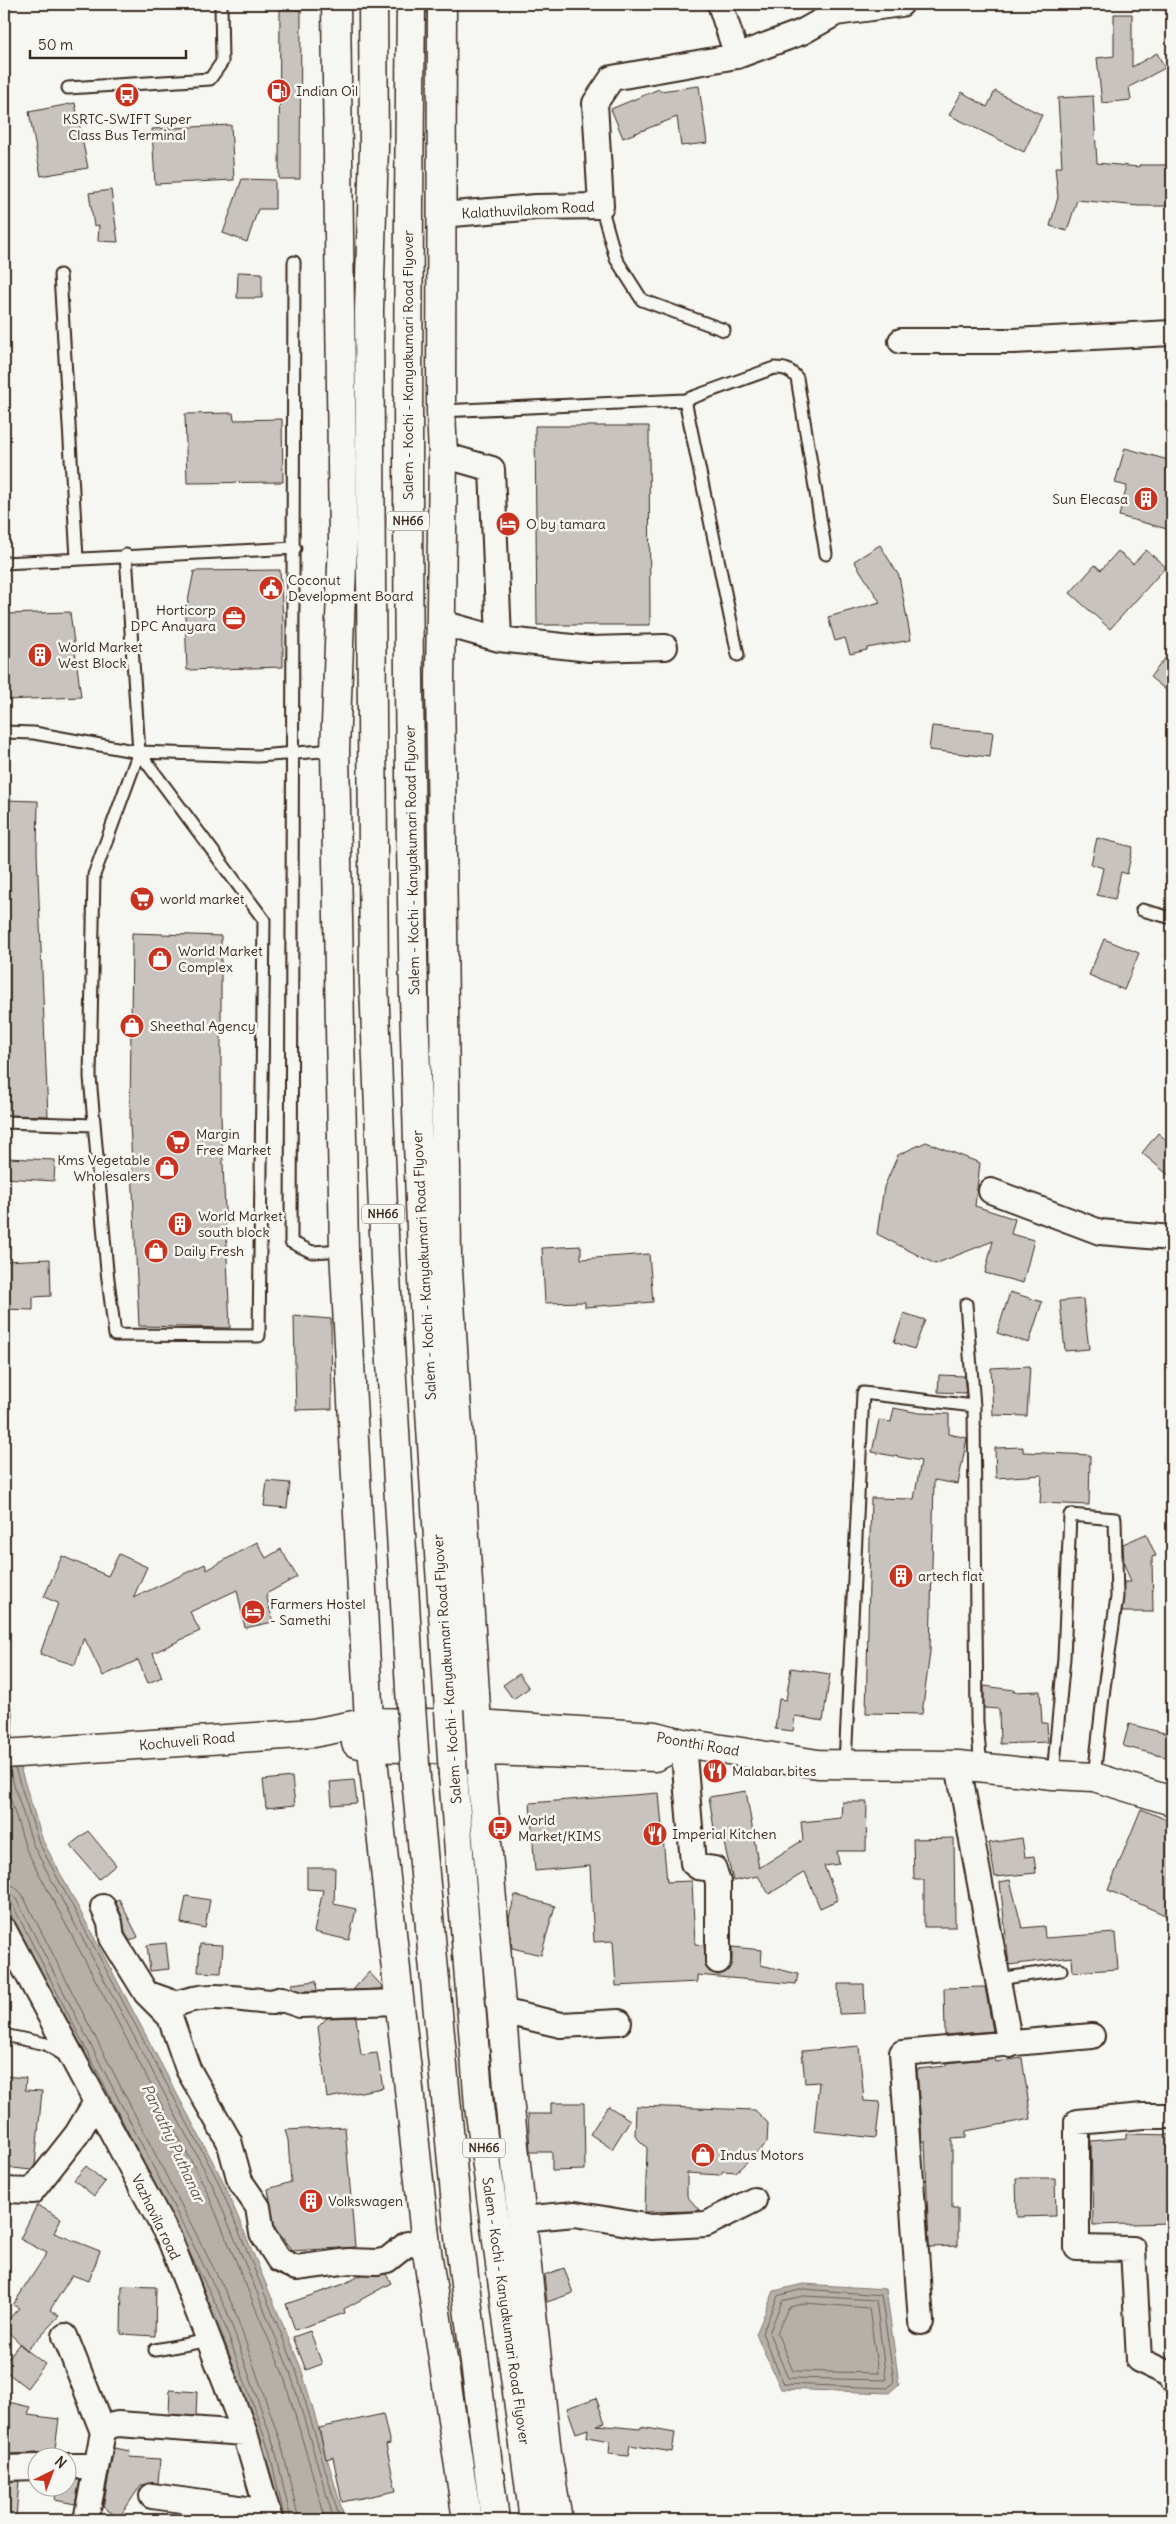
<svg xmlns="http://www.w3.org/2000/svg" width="1176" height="2524" viewBox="0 0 1176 2524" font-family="Delius,sans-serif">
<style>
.water{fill:#b6b0a9;stroke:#857a71}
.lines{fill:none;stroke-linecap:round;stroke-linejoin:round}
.shore{stroke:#6c6056;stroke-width:1}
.building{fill:#c8c3be;stroke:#3b2a1e}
.lane-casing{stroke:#3b2a1e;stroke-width:15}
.street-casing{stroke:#3b2a1e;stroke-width:28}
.secondary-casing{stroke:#3b2a1e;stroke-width:31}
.highway-casing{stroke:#3b2a1e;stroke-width:31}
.lane{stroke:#f6f6f2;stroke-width:11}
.street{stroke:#f6f6f2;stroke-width:24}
.secondary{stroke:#f6f6f2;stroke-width:28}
.highway{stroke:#f6f6f2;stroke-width:28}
.highway-bridge-casing{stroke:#3b2a1e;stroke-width:31;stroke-linecap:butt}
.highway-bridge{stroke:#f6f6f2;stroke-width:28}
.labels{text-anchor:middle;stroke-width:5;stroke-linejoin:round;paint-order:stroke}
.shield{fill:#f6f6f2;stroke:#73675e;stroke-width:1}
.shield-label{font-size:12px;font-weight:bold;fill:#3b2a1e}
.poi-label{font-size:14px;fill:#3b2a1e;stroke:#f6f6f2;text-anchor:start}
.street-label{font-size:14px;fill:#3b2a1e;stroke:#f6f6f2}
.water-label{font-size:15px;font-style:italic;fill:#605248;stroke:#f6f6f2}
</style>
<rect width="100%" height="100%" fill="#f6f6f2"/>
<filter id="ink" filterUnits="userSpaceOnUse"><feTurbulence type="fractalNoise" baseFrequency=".02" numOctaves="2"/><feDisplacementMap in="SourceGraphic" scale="10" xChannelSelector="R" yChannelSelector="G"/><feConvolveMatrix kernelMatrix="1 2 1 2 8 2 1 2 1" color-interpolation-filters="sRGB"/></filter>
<g filter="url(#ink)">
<path class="water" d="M4,1679L13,1716L12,1742L43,1841L222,2179L301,2368L345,2520H280L264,2452L215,2314L4,1899Z
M803,2284L886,2289L899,2384L889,2393L781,2389L756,2334L774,2291Z"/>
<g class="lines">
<path class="shore" d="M15,1768L39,1843L218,2181L296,2370L340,2520
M9,1769L33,1845L212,2184L290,2372L334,2520
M4,1778L26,1849L205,2187L283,2374L326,2520
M4,1884L14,1886L22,1894L233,2306L282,2447L299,2520
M4,1892L11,1893L16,1899L226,2309L275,2449L291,2520
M4,1898L11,1902L152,2179
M186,2246L220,2312L269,2450L285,2520
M804,2289L881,2295L894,2381L888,2388L784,2384L762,2333L778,2296Z
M804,2296L876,2300L886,2380L788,2378L769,2333L782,2301Z
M805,2303L869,2308L878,2373L793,2371L777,2333L788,2308Z"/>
</g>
<path class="building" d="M280,9L301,10L300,179H279Z
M1114,14H1132V67L1157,53L1165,68L1129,87L1131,100L1102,103L1097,58L1114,56Z
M699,86L707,143L681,146L677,117L623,138L611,109L659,89L660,91Z
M995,91L1042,115L1024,152L949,115L962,92L987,107Z
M1093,96L1097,163L1139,167V165H1169V206H1139L1077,200L1067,231L1050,226L1058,197L1055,167H1062L1058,98Z
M75,103L88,168L41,176L29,112Z
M231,125L234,180L155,184L152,129Z
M242,179L275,180V209H258L247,242L223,233Z
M111,190L118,242L98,241L99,225L94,226L89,193Z
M238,272L262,273V298H237Z
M233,413L234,420L282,419L283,482L187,483L185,414Z
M535,426H649L650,625H537Z
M1125,448L1172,461V510L1167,529L1119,516L1127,486L1115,483Z
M880,545L899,576L911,640L867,648V650L850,654L845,638L835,641L828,617L880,602L854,561Z
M1146,550L1166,567L1110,629L1070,593L1095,565L1101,570L1118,551L1133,564Z
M280,570L283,620V667L187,670L185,616L194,571Z
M70,612L81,697L4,700V614Z
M1172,650V695L1150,677Z
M932,726L993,732L990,757L929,750Z
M4,800L38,801L37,852L48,1116L4,1115Z
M1097,838L1133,847L1127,874L1121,872L1115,899L1097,895L1103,868L1091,864Z
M132,933L221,936V1117L230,1328L139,1326L130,1121Z
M1104,939L1139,953L1124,990L1089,975Z
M1158,1133L1172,1145V1178L1142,1153Z
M926,1142L980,1163L975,1206L1015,1219L1011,1234L1034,1240L1023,1283L985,1273L993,1241L935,1264L877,1234L884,1187L898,1155Z
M6,1158L55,1160L54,1181L5,1178Z
M581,1246V1259L649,1254L653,1302L585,1307V1302L545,1303L542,1248Z
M50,1259L51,1296L33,1297V1310L4,1309V1261Z
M1010,1292L1042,1302L1029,1343L997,1333Z
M1083,1299L1089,1349L1065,1351L1060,1301Z
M904,1313L925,1320L914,1349L894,1342Z
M294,1316L331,1319L332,1409L296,1410Z
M1030,1366L1027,1416L993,1415L991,1368Z
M939,1375L964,1376L966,1393L938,1392Z
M894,1408L919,1413L949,1414V1434L967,1438L958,1484L934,1480L930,1652L922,1714L866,1713L871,1498L914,1499L921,1461L872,1452L879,1420L891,1422Z
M1023,1447V1452L1090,1455L1089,1505L1040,1503L1042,1475L996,1478L995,1448Z
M267,1481L290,1483L287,1508L264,1506Z
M1146,1534L1156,1556L1152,1557L1153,1612H1122L1124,1582H1131L1124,1564L1123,1544Z
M257,1542L266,1558L281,1549L297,1577L266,1594L273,1622L245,1628L237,1590L190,1612L200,1631L153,1653L162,1677L148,1683L138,1660L103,1676L84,1637L75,1665L40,1654L58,1603L44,1597L62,1556L108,1576L119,1554L147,1567L133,1598L205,1564L207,1570Z
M791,1668L830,1674L823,1721L795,1716L793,1731L775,1729L779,1699L786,1700Z
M519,1674L529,1688L513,1699L503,1685Z
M984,1686L1014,1690L1013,1692L1040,1691L1042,1723H1047L1048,1742L1000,1744L999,1709L984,1708Z
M1129,1724L1172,1735V1757L1169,1758L1123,1746Z
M292,1777L295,1805L266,1808L263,1780Z
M354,1780L357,1803L332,1805L330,1782Z
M746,1791L759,1868L803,1840L801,1822L841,1818L842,1802H867L866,1851H837L839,1864L824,1866L838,1900L820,1908L805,1872L769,1894L758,1876L733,1881L723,1839L716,1841L709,1797Z
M659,1793L667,1882L692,1881L695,1944L704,1945L706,1968L718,1975L725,1973L732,1961V1947L762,1950L761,1965L798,1974L796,1984L697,1975V1982L616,1986L613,1941L594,1942L590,1866L535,1871L530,1803Z
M1141,1809L1172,1822V1918L1108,1890Z
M88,1831L116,1865L99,1879L70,1845Z
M954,1838L955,1927H924V1880H914L913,1839Z
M1022,1838L1025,1857L1034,1856L1036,1873L995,1877L989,1843Z
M307,1868H335L334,1904L356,1909L349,1940L314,1932L323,1890L307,1889Z
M1010,1880L1022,1928L1044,1926L1045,1938L1115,1933L1118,1969L1073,1972L1072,1957L1009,1965L1000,1882Z
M515,1895L555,1906L541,1955L512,1948L509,1918Z
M186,1896L210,1900L205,1928L181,1923Z
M119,1899L138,1937L130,1941L125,1933L123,1918L115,1901Z
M166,1943L169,1969L150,1971L147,1945Z
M200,1944L223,1945L221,1973L198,1972Z
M369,1972L382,1986L380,1989L353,1990Z
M316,1981L317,1991H302L292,1988V1984Z
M838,1984H864L865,2013L839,2014Z
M985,1987L993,2031L945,2035L944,1988Z
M356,2017L361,2055L377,2053L383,2088L327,2098L318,2027L327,2018Z
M859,2046L864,2101L880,2102L876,2138L814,2131L819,2082L805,2083L802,2051Z
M995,2058L996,2062L1022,2058L1031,2119L966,2131V2138L952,2139V2208H958V2246L929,2247L925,2141H922L917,2069L946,2066V2063Z
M4,2076L26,2078L25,2090L42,2091L35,2165L31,2170L4,2167Z
M551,2103H584L585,2170L552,2171V2152H530L528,2114H551Z
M608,2106L630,2120L612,2149L590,2134Z
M636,2106L755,2110L768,2123L767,2143L736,2172L723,2171L720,2175L687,2173V2196L700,2211L645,2212L647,2148L635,2136Z
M345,2127L355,2247L292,2251L275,2228L268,2189L291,2182L288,2140L285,2130Z
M1126,2134L1172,2135V2182H1166L1170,2223L1093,2225L1091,2141L1126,2138Z
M86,2166L105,2182L94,2196L74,2180Z
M1016,2178H1055L1056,2216L1017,2217Z
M37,2205L61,2218L54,2233L100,2251L89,2281L72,2275L50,2310L59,2316L27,2350L4,2328V2324L19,2308L13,2305L47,2253L20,2239Z
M564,2268L573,2293L547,2302L544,2275Z
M386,2274L391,2283L344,2309L345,2313L295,2330L286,2304L344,2284L360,2275Z
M122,2286L156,2287L155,2336L121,2334Z
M310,2331L322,2364L306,2370L293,2337Z
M19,2344L45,2364L27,2388L4,2370V2364Z
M170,2390L197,2392L196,2416L169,2414Z
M596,2398L605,2423L597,2425L640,2429L641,2427L675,2433L672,2452L630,2445L628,2456L609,2454L610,2441L587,2437L588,2429L576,2433L567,2408Z
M4,2401L30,2407L28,2415L59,2419L54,2456L38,2453L4,2454Z
M383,2414L390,2444L386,2445L396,2491L342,2502L333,2457L326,2459L319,2428Z
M114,2448L130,2451L129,2457L160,2459L158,2483L141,2485L119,2518L103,2507Z
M68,2480H80L75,2504L55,2500L57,2486H68Z
M19,2481L16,2518L4,2517V2482Z"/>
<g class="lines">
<defs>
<path id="lane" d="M68,88L210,79L222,62L221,4
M601,206L616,259L642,300L724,330
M294,262L291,1242L312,1252L344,1250
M60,275L77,558
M685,400L738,655
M441,411L685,400L774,368C784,368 790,369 797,378L826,554
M126,555L139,752L264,920L259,1336L115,1335L107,1271L90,1077L94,875L139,752L258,756L335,750
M4,563L295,548
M4,732L34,733L139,752
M1142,910L1172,918
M4,1122L94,1125
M966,1304L974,1406L977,1722L981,1768
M845,1764L863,1393L974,1406
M1053,1775L1064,1658L1070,1515L1115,1519L1117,1597L1104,1688L1094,1777
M998,1979L1061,1970
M4,2035L46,2044L67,2057
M155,2350L210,2340"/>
<path id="street" d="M720,4L737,56
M441,215L536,207L601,206L595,103L612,78L737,56L802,32L836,13L901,4
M901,341H1013L1172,333
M443,455L492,469L499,639
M442,623L499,639L590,649L665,647
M991,1191L1100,1232L1172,1238
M683,1743L693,1863L698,1867L714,1869L718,1882V1961
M958,1765L1010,2045
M103,1907L110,1923L112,1938L146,1993L177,2004C208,1991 240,2000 272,2002L282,1999L300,2005L400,2002
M4,1930L170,2240L245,2433L270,2520
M146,1993L170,2017L188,2069L229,2141L240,2181L258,2207L262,2233L279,2260L296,2268L349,2261L377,2262L387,2260L407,2244L426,2245
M501,2011L561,2025L619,2022
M1172,2116H1143L1077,2122V2248L1133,2249L1139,2360L1169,2374L1172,2379
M4,2190L32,2191L77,2134L96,2102
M522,2219L575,2214L651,2227L706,2224L754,2200
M921,2322L902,2053L1092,2036
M65,2336L103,2432
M68,2466H96
M4,2468L38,2467
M152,2496L268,2512
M86,2520L103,2432L109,2426L118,2424L245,2433"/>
<path id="secondary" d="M336,4L343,540L335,750L344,1250L369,1722L426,2245L467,2520
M442,4L441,411L443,455L440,680L447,1255L477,1724L509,2099L547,2453L558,2520
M356,1743L372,1747L655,1757L683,1743
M4,1754L313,1733L369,1722L477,1724L655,1736L683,1743L818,1764L958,1765L1053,1775L1094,1777L1172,1801"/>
<path id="highway" d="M373,4L374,147L369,310L374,984L385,1259L411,1706
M411,4C406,421 406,839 422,1256C428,1407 440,1558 449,1710
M453,1775L479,2106L534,2520
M416,1778L459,2237L495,2520"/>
</defs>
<use href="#lane" class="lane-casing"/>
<use href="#street" class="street-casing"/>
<use href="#secondary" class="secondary-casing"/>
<use href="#highway" class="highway-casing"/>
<use href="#lane" class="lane"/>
<use href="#street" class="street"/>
<use href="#secondary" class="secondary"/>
<use href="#highway" class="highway"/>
<defs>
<path id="highway-bridge" d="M411,1706L416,1778
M449,1710L453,1775"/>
</defs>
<use href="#highway-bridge" class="highway-bridge-casing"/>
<use href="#highway-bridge" class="highway-bridge"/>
</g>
</g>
<defs>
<symbol id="fuel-disc" viewBox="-11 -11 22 22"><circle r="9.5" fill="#c8321e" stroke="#f6f6f2"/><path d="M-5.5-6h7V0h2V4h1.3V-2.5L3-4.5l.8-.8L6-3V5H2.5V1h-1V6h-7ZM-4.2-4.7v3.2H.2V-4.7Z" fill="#fff"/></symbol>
<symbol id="bus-disc" viewBox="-11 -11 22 22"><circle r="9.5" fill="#c8321e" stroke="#f6f6f2"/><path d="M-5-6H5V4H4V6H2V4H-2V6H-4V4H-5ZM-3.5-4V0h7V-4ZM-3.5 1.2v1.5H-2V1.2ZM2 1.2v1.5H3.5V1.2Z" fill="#fff"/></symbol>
<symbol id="building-disc" viewBox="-11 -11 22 22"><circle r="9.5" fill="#c8321e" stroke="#f6f6f2"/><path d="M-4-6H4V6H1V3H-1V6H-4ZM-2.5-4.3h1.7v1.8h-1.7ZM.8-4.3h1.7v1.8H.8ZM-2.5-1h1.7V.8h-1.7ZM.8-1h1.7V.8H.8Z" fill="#fff"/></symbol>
<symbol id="hotel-disc" viewBox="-11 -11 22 22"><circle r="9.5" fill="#c8321e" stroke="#f6f6f2"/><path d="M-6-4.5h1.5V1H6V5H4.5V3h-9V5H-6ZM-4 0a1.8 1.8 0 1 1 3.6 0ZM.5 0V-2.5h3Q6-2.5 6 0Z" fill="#fff"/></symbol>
<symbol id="civic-disc" viewBox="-11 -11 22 22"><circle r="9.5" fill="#c8321e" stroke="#f6f6f2"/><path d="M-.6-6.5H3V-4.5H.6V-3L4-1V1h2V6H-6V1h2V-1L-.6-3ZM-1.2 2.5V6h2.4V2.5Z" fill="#fff"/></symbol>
<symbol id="office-disc" viewBox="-11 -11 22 22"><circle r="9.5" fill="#c8321e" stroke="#f6f6f2"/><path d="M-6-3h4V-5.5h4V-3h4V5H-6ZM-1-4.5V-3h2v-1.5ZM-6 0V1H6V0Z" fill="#fff"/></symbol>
<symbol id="supermarket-disc" viewBox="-11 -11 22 22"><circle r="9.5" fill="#c8321e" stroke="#f6f6f2"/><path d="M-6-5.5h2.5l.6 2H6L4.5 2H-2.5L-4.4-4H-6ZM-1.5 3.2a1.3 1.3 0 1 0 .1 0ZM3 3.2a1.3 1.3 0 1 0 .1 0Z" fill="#fff"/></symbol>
<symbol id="shop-disc" viewBox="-11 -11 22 22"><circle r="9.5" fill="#c8321e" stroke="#f6f6f2"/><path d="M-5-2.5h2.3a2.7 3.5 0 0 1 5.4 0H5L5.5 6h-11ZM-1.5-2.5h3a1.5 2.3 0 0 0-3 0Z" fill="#fff"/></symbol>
<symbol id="restaurant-disc" viewBox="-11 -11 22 22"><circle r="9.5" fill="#c8321e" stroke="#f6f6f2"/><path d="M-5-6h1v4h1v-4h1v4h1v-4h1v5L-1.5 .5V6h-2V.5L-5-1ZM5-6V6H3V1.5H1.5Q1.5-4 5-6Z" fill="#fff"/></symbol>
</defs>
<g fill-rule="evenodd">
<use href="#fuel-disc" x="265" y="77" width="28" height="28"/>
<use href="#bus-disc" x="113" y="81" width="28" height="28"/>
<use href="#building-disc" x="1132" y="485" width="28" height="28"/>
<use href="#hotel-disc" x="494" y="510" width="28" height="28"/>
<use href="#civic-disc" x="257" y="574" width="28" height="28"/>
<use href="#office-disc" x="220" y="604" width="28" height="28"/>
<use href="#building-disc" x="26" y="641" width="28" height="28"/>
<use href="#supermarket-disc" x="128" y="885" width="28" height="28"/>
<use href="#shop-disc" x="146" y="945" width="28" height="28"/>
<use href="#shop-disc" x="118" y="1012" width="28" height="28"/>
<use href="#supermarket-disc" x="164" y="1128" width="28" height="28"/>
<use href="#shop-disc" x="153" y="1154" width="28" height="28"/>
<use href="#building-disc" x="166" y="1210" width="28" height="28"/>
<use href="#shop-disc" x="142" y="1237" width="28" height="28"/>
<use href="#building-disc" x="887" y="1562" width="28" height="28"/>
<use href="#hotel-disc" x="239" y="1598" width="28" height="28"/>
<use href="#restaurant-disc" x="701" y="1757" width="28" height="28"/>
<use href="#bus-disc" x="486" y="1814" width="28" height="28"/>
<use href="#restaurant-disc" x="641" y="1820" width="28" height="28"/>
<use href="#shop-disc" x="689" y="2141" width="28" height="28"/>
<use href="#building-disc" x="297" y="2187" width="28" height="28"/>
</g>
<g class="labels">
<g class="shield">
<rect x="387" y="511.5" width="42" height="19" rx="4"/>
<rect x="362" y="1204.5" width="42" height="19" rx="4"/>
<rect x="463" y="2138.5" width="42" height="19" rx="4"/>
</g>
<g class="shield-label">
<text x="408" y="525">NH66</text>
<text x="383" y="1218">NH66</text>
<text x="484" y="2152">NH66</text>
</g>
<g class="poi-label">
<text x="296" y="96">Indian Oil</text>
<text x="127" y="124" text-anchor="middle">KSRTC-SWIFT Super<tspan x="127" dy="16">Class Bus Terminal</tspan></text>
<text x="1128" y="504" text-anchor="end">Sun Elecasa</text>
<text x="526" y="529">O by tamara</text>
<text x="288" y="585">Coconut<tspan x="288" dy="16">Development Board</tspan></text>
<text x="216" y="615" text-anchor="end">Horticorp<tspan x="216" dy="16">DPC Anayara</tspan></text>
<text x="58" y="652">World Market<tspan x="58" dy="16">West Block</tspan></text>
<text x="160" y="904">world market</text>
<text x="178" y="956">World Market<tspan x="178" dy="16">Complex</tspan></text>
<text x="150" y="1031">Sheethal Agency</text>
<text x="196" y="1139">Margin<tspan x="196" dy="16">Free Market</tspan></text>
<text x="150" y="1165" text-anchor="end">Kms Vegetable<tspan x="150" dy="16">Wholesalers</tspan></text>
<text x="198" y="1221">World Market<tspan x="198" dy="16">south block</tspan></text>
<text x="174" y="1256">Daily Fresh</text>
<text x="918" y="1581">artech flat</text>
<text x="270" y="1609">Farmers Hostel<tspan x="270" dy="16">- Samethi</tspan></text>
<text x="732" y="1776">Malabar bites</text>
<text x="518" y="1825">World<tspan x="518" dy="16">Market/KIMS</tspan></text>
<text x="672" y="1839">Imperial Kitchen</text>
<text x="720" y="2160">Indus Motors</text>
<text x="328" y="2206">Volkswagen</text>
</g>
<g class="street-label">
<text transform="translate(528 210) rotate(-3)" y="5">Kalathuvilakom Road</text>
<text transform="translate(408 365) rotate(-90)" y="5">Salem - Kochi - Kanyakumari Road Flyover</text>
<text transform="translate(412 860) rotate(-91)" y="5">Salem - Kochi - Kanyakumari Road Flyover</text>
<text transform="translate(424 1265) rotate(-93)" y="5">Salem - Kochi - Kanyakumari Road Flyover</text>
<text transform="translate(447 1669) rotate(-94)" y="5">Salem - Kochi - Kanyakumari Road Flyover</text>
<text transform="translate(187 1741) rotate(-5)" y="5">Kochuveli Road</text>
<text transform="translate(698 1744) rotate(10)" y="5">Poonthi Road</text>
<text transform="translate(156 2217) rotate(64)" y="5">Vazhavila road</text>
<text transform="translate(506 2311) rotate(82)" y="5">Salem - Kochi - Kanyakumari Road Flyover</text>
</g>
<g class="water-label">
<text transform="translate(173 2143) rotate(65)" y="5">Parvathy Puthanar</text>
</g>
</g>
<rect width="1176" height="2524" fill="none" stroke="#f6f6f2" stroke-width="20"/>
<rect x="10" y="10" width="1156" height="2504" fill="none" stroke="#3b2a1e" stroke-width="2" filter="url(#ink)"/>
<g transform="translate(52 2472) rotate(42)"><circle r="24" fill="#f6f6f2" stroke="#aba49d"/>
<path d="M0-4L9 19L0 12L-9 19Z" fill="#c8321e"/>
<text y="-8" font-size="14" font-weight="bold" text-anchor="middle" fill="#3b2a1e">N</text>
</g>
<path d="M30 50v8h156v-8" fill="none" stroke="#3b2a1e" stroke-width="2.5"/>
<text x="38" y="50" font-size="15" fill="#3b2a1e" stroke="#f6f6f2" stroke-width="4" paint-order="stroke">50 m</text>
</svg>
